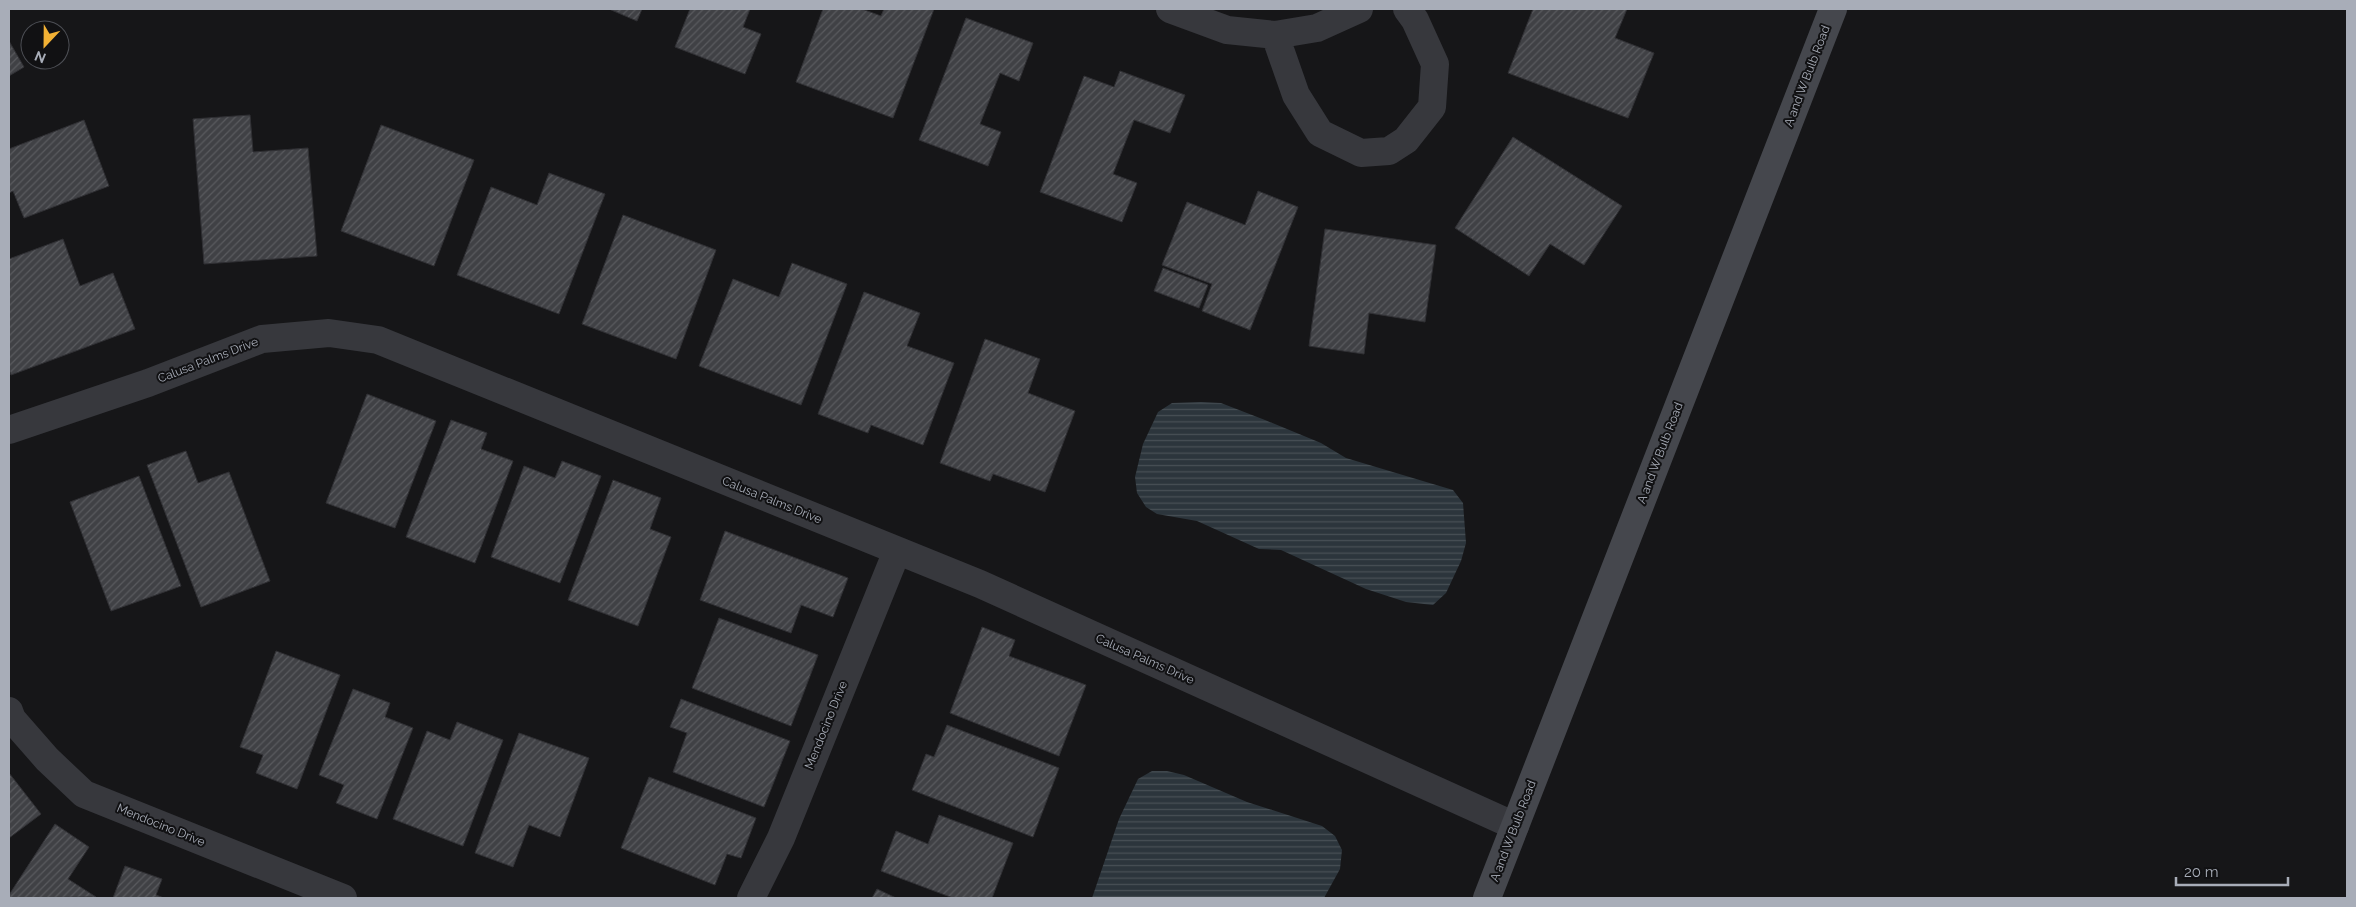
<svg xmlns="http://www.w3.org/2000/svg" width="2356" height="907" viewBox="0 0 2356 907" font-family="Raleway,sans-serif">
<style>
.water{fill:url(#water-rules)}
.building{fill:url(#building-hatch);stroke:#303034}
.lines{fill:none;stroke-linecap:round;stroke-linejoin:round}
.street{stroke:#37383d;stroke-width:28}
.secondary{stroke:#45474d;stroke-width:28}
.labels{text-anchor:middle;stroke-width:4;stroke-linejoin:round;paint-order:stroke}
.street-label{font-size:12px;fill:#a8adb8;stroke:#111113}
</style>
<defs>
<pattern id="water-rules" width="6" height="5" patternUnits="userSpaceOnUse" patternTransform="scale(1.25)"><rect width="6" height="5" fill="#2c353c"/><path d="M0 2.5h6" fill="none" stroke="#485056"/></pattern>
<pattern id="building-hatch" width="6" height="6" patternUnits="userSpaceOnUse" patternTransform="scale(1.25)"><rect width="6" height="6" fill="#404145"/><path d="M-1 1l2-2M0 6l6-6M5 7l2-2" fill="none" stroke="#595a5e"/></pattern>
</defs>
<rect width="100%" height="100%" fill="#161618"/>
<path class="water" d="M1201,402L1221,403L1265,420L1321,443L1346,458L1453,490L1463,503L1466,543L1461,561L1446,593L1433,605L1406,602L1366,589L1281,550L1259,549L1197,521L1157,514L1146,507L1137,493L1135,477L1143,444L1158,412L1172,403Z
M1152,771H1167L1184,775L1247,802L1322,826L1335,836L1342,850L1340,869L1324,898H1092L1119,819L1138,779Z"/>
<path class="building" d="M609,9H642L637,21Z
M690,9H750L743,27L761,34L745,74L675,47Z
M823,9H862L881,16L884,9H934L893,118L796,82Z
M1533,9H1627L1615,38L1654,53L1628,118L1508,73Z
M966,18L1033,43L1019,81L1000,73L980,124L1001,132L988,166L919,140Z
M9,41L24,67L9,76Z
M1120,71L1185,95L1170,133L1134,120L1113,174L1137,183L1122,222L1040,192L1084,76L1114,87Z
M250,115L253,152L308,148L317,256L204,264L193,119Z
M84,120L109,186L24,218L13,191L9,193V149Z
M381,125L474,160L434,266L341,231Z
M1513,137L1622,206L1584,265L1550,244L1529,276L1455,228Z
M549,173L605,194L559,314L457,275L491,187L537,205Z
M1258,191L1298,207L1250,330L1202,311L1212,284L1162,265L1187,202L1245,225Z
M623,215L716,250L676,359L582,324Z
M1325,229L1436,245L1425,322L1369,313L1364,354L1309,346Z
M63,239L80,286L113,273L135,329L11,375L9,369V259Z
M792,263L847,284L801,405L699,366L733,279L779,297Z
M1163,268L1208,285L1199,308L1154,291Z
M864,292L920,313L907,346L954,363L923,445L871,425L868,433L818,414Z
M985,339L1040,359L1028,393L1075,411L1045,492L993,474L990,481L940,463Z
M367,394L436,421L395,528L326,503Z
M451,420L487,433L481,449L513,461L475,563L406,537Z
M186,451L198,483L229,472L270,581L201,607L147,465Z
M562,461L601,476L560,583L491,557L524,466L555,478Z
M139,476L181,586L111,611L70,502Z
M613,480L661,498L650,529L671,537L638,626L568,600Z
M725,531L848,578L833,617L801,605L791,633L700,600Z
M719,618L818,655L791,726L692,688Z
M982,627L1015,640L1009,656L1086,685L1059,756L950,713Z
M276,651L340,675L297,789L256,773L263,755L240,747Z
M353,689L390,703L385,717L413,728L377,819L336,803L344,785L319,775Z
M681,699L790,741L764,807L673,772L687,733L670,727Z
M457,722L503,740L463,846L393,819L427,731L450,740Z
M947,725L1059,768L1033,837L912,790L926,754L934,757Z
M519,733L589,758L560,837L529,825L513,867L475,853Z
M9,773L41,814L9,838Z
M649,777L756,818L741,858L727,854L715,885L621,848Z
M939,815L1013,843L992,898H953L881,871L896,831L928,844Z
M55,824L89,847L68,879L96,897L9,898V895Z
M125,866L162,879L156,895L164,898H113Z
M877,889L896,898H872Z"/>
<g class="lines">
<path class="street" d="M1170,9L1227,30L1275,35L1317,28L1359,9
M1275,35L1296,95L1320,133L1361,153L1389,151L1406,140L1432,107L1435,64L1415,20L1407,9
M9,430L148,383L262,339L329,333L378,340L980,584L1515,826
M9,711L12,719L47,759L84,794L343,898
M751,898L781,838L897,551"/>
<path class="secondary" d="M1487,898L1833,9"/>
</g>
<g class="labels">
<g class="street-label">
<text transform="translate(1807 76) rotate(-69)" y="4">A and W Bulb Road</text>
<text transform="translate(208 360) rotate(-21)" y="4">Calusa Palms Drive</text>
<text transform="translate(1660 453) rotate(-69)" y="4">A and W Bulb Road</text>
<text transform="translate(772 500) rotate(22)" y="4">Calusa Palms Drive</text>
<text transform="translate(1145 659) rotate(24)" y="4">Calusa Palms Drive</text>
<text transform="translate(826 725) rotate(-68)" y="4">Mendocino Drive</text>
<text transform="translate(161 825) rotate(22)" y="4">Mendocino Drive</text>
<text transform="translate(1513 831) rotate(-69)" y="4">A and W Bulb Road</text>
</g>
</g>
<rect width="2356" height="907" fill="none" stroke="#a8adb8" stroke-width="20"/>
<g transform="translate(45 45) rotate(202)"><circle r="24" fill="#111113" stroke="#4d4f55"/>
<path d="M0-4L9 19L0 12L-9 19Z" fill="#f2b134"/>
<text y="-8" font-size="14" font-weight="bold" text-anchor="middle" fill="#a8adb8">N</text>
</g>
<path d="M2176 877v8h112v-8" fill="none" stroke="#a8adb8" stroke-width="2.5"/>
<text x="2184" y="877" font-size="15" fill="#a8adb8" stroke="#111113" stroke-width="4" paint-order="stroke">20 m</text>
</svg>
